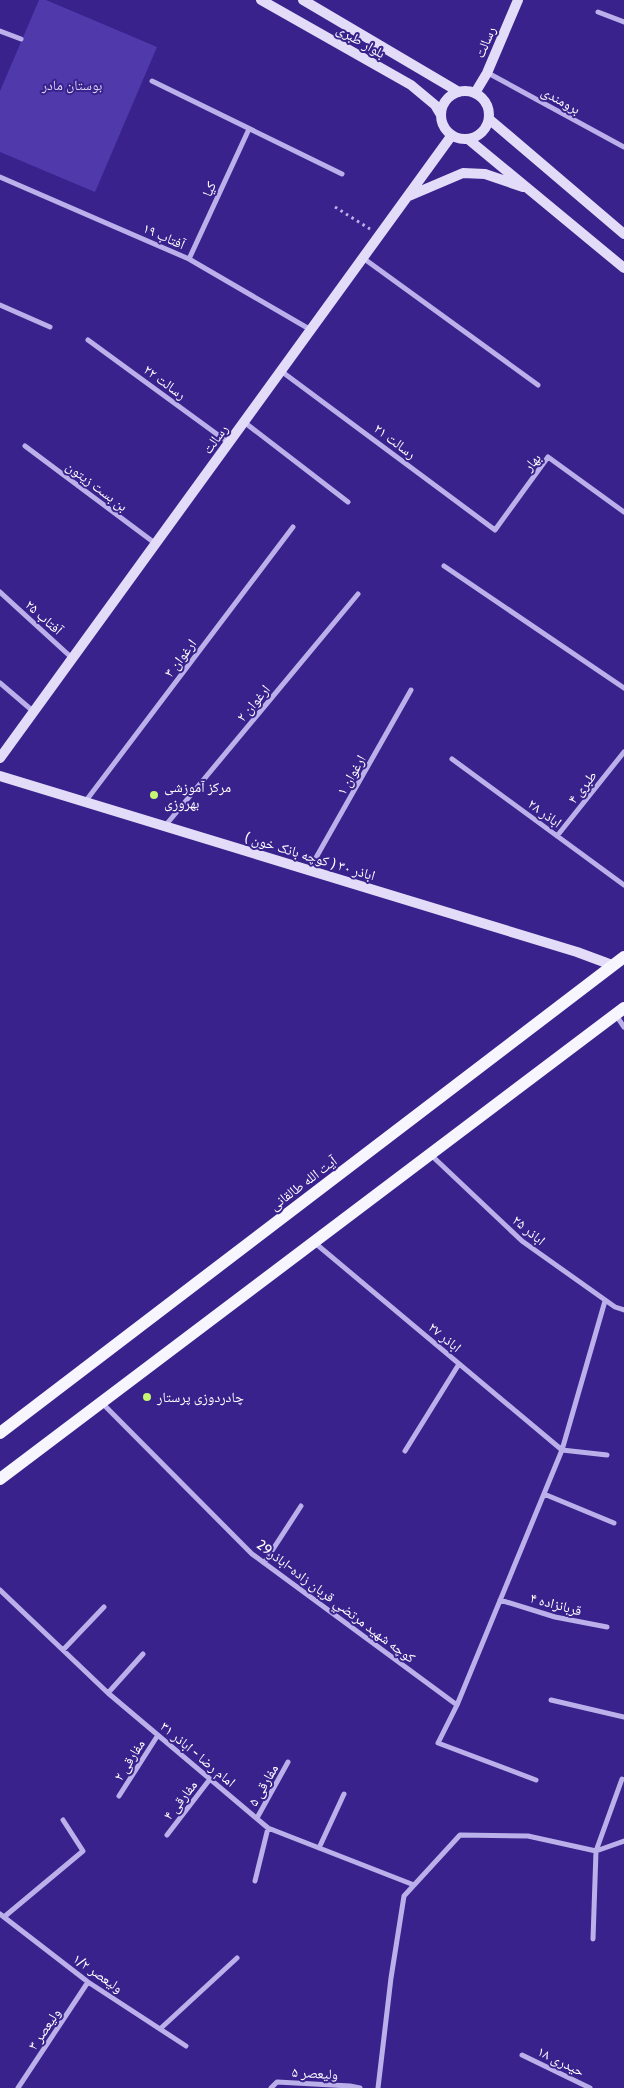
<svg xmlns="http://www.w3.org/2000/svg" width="624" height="2088" viewBox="0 0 624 2088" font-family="Cabin,'Noto Naskh Arabic',sans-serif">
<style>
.green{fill:#503aab}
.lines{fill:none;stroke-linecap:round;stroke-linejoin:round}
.path{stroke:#bcb0eb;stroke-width:3;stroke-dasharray:2.5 4;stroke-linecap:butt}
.street{stroke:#bcb0eb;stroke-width:5}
.secondary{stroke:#e2dcf9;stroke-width:10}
.primary{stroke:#f7f5fe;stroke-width:12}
.poi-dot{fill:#c7f772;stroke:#39228c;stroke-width:2}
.labels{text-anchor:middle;stroke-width:4;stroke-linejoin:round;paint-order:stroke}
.street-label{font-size:14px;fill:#fff;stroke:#39228c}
.park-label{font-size:14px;fill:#dcd5f8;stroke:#39228c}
.poi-label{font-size:14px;fill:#fff;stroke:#39228c;text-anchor:start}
</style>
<rect width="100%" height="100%" fill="#39228c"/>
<path class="green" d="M39,0H46L157,47L95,192L0,152V91Z"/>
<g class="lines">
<path class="path" d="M335,207L370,229"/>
<path class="street" d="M598,12L624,22
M0,31L21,39
M488,73L624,147
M152,81L342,174
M0,177L189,259L311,330
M363,258L538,385
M189,259L249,129
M0,305L50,327
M88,340L229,443
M281,371L495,530L548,457L624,512
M244,422L348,502
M25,446L156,544
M444,566L624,688
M0,592L72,658
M0,683L34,712
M452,759L624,885
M85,802L293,527
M165,826L358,594
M557,836L624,752
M309,870L411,690
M616,1015L624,1027
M431,1155L522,1241L615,1307L624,1310
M315,1243L562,1450L607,1455
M102,1403L252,1554L457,1705
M405,1451L459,1364
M544,1494L614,1523
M264,1563L301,1506
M0,1590L108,1693L268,1828L414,1885
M500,1600L555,1617L607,1627
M63,1650L104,1607
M108,1693L143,1654
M551,1700L624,1717
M536,1780L438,1743L457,1705L562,1450L605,1301
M119,1796L158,1735
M257,1818L288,1762
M167,1835L210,1779
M319,1848L344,1794
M255,1881L268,1828
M0,1914L88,1982L186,2046
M4,1917L83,1851L63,1820
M593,1939L596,1851L622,1779
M160,2029L237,1958
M522,2055L590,2088
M18,2088L88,1982
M271,2088L277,2082L350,2086L360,2088
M378,2088L391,1978L404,1896L460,1835L528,1836L596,1851L624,1841"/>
<path class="secondary" d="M261,0L411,85L435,105L441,115
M303,0L459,92
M441 115a24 24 0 1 1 48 0a24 24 0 1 1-48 0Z
M475,93L487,73L518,0
M489,119L624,234
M468,139L624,268
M409,196L463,173L485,174L523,187
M0,758L452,135
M0,776L577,952L612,965"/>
<path class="primary" d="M0,1433L624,957
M0,1479L624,1008"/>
</g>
<g class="poi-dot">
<circle cx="154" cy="795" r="5"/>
<circle cx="147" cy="1397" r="5"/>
</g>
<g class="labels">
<g class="street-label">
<text transform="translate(361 41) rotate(30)" y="5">بلوار طبری</text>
<text transform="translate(485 42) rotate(-67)" y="5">رسالت</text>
<text transform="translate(561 100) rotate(29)" y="5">برومندی</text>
<text transform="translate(209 189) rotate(-65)" y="5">کیا</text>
<text transform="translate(164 236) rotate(24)" y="5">آفتاب ۱۹</text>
<text transform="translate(165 382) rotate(36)" y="5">رسالت ۲۲</text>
<text transform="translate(215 439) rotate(-54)" y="5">رسالت</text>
<text transform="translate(395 441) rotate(37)" y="5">رسالت ۲۱</text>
<text transform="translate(532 462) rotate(-49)" y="5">بهار</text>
<text transform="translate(97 486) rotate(37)" y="5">بن بست زیتون</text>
<text transform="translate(44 617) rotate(42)" y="5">آفتاب ۲۵</text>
<text transform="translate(180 658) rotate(-53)" y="5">ارغوان ۳</text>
<text transform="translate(253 703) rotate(-50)" y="5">ارغوان ۲</text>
<text transform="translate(351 775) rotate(-60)" y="5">ارغوان ۱</text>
<text transform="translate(582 787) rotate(-52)" y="5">طبری ۴</text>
<text transform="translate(545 813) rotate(36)" y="5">اباذر ۲۸</text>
<text transform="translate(310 856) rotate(17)" y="5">اباذر ۳۰ ( کوچه بانک خون )</text>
<text transform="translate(303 1183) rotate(-37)" y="5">آیت الله طالقانی</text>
<text transform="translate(529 1230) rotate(40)" y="5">اباذر ۲۵</text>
<text transform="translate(445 1337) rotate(40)" y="5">اباذر ۲۷</text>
<text transform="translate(336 1601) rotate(37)" y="5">كوچه شهيد مرتضي قربان زاده-اباذر29</text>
<text transform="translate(556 1604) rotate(15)" y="5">قربانزاده ۴</text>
<text transform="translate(198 1754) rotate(40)" y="5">امام رضا - اباذر ۳۱</text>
<text transform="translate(129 1760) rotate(-58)" y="5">مفارقی ۲</text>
<text transform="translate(263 1785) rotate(-60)" y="5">مفارقی ۵</text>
<text transform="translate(180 1800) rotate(-52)" y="5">مفارقی ۴</text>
<text transform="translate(98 1973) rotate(35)" y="5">ولیعصر ۱/۲</text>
<text transform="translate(44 2029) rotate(-56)" y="5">ولیعصر ۳</text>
<text transform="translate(561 2061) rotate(26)" y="5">حیدری ۱۸</text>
<text transform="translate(315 2073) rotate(3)" y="5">ولیعصر ۵</text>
</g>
<g class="park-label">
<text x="72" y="90">بوستان مادر</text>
</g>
<g class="poi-label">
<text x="164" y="792">مرکز آموزشی<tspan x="164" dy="16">بهروزی</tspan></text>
<text x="157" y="1402">چادردوزی پرستار</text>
</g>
</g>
</svg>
